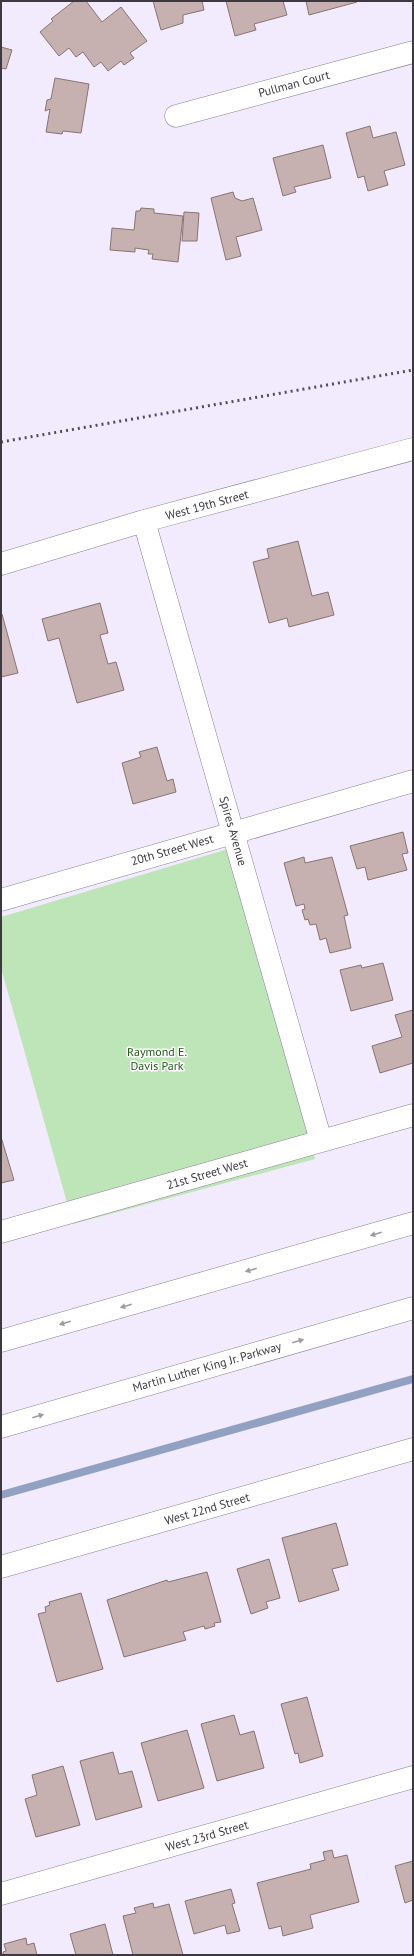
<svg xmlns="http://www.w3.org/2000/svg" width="414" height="1956" viewBox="0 0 414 1956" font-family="'PT Sans',sans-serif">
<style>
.green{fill:#bee5b7}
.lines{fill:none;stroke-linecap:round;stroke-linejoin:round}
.stream{stroke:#92a1c2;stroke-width:8}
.building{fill:#c7b1b0;stroke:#877372}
.minor-casing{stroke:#888192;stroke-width:23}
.trunk-casing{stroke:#888192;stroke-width:23}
.minor{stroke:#fff;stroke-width:22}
.trunk{stroke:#fff;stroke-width:22}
.rail{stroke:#514e56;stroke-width:3;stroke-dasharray:2 4;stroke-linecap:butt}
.oneway{fill:#9e9ca0}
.labels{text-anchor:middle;stroke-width:3;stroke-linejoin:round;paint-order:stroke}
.street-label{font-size:12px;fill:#3c3940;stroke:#fff}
.park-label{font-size:12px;fill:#215819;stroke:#fff}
</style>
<rect width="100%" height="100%" fill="#f2ebfe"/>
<path class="green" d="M228,849L315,1159L73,1224L1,968V917Z"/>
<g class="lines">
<path class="stream" d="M1,1495L413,1379"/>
</g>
<path class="building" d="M74,1H86L102,22L121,7L147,41L130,53L134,58L124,65L121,61L108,71L101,62L94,67L83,52L76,57L69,48L59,56L40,32L53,21L51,19Z
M153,1H202L204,10L183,15V23L161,30Z
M226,1H283L287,15L254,24L256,30L235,36Z
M306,1H357V2L309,15Z
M1,47L12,50L6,69L1,68Z
M55,78L89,84L81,133L63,131L62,134L46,132L50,109L45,111L47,100L51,99Z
M370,126L373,138L396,132L405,165L384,171L388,185L368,191L364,176L358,178L346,133Z
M323,145L331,178L294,187L296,192L283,196L273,158Z
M233,192L235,198L242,201L253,198L262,230L236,237L241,256L226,260L211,198Z
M141,208L154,209V213L183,216L178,262L152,259L153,254H148L149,250L135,248V252L110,250L112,228L134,230L136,211H140Z
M184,212L199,213L197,241H182Z
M298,541L312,596L328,592L334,615L289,627L287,618L269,623L253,562L269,558L267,549Z
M100,603L108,633L100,635L108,664L116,662L124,690L77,703L59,638L48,641L42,619Z
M2,614L18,673L1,677V615Z
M157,747L167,781L173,779L176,792L133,804L122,763L141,757L139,752Z
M403,832L408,853L402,854L407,870L368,880L365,867L357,869L350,846Z
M304,857L305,863L332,857L348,915L344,916L351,948L330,953L326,938L320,940L316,924L310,925L308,919L305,920L302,910L305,909L304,904L296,906L284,863Z
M383,963L393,1000L351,1011L340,970L361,965L362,968Z
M413,1010V1063L380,1073L372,1046L402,1037L395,1015Z
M1,1137L14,1180L1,1183Z
M336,1523L348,1565L332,1569L339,1590L299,1602L282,1538Z
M269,1559L280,1598L266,1602L268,1608L251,1614L237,1569Z
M207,1572L221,1622L214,1623L215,1626L205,1629L204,1626L183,1632L186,1640L124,1657L107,1600L167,1580L168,1582Z
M81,1593L103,1669L57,1682L38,1614L46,1612L45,1607L50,1605L49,1602Z
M307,1697L323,1756L300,1763L298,1753L295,1754L281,1704Z
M234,1715L240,1735L254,1731L264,1768L217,1781L201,1724Z
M187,1730L204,1788L158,1801L141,1743Z
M113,1752L119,1774L132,1771L142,1807L96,1820L80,1761Z
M63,1766L80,1825L36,1837L25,1799L37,1795L32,1775Z
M332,1850L334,1858L347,1855L359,1902L310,1915L313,1928L283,1936L281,1926L269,1929L257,1883L311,1869L310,1864L325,1860L323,1852Z
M413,1861V1900L405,1903L395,1866Z
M231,1889L235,1903L232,1904L240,1931L227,1934L225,1925L194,1934L185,1901Z
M153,1903L154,1908L169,1904L183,1955H133L123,1916L136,1913L134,1908Z
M105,1924L113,1955H76L70,1934Z
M26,1938L27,1945L34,1943L37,1955H3V1952L6,1951L4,1944Z"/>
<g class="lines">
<defs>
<path id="minor" d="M176,116L413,52
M144,521L321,1141
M1,564L144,521L413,449
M1,900L413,781
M1,1232L413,1115
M1,1567L413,1449
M1,1894L413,1777"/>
<path id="trunk" d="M1,1341L413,1223
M1,1427L413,1308"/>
</defs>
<use href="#minor" class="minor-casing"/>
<use href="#trunk" class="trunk-casing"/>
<use href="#minor" class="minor"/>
<use href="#trunk" class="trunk"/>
<path class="rail" d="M1,442L413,370"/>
</g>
<defs><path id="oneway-solid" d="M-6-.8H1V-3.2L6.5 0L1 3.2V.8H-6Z"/></defs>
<g class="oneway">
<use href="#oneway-solid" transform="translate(376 1234) rotate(164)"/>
<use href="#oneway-solid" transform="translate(251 1270) rotate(164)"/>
<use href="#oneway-solid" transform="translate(126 1306) rotate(164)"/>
<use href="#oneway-solid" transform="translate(65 1323) rotate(164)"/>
<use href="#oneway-solid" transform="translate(298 1341) rotate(-16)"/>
<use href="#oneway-solid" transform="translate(38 1416) rotate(-16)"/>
</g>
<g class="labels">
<g class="street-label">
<text transform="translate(294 84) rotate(-15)" y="4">Pullman Court</text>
<text transform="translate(207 505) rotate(-15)" y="4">West 19th Street</text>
<text transform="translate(233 831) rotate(74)" y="4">Spires Avenue</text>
<text transform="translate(172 850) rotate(-16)" y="4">20th Street West</text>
<text transform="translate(207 1174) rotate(-16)" y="4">21st Street West</text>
<text transform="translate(207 1367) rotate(-16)" y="4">Martin Luther King Jr. Parkway</text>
<text transform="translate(207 1509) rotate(-16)" y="4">West 22nd Street</text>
<text transform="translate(207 1836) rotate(-16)" y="4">West 23rd Street</text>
</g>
<g class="park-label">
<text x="157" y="1056">Raymond E.<tspan x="157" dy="14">Davis Park</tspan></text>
</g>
</g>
<rect width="414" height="1956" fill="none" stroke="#3c3940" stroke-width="4"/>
</svg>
